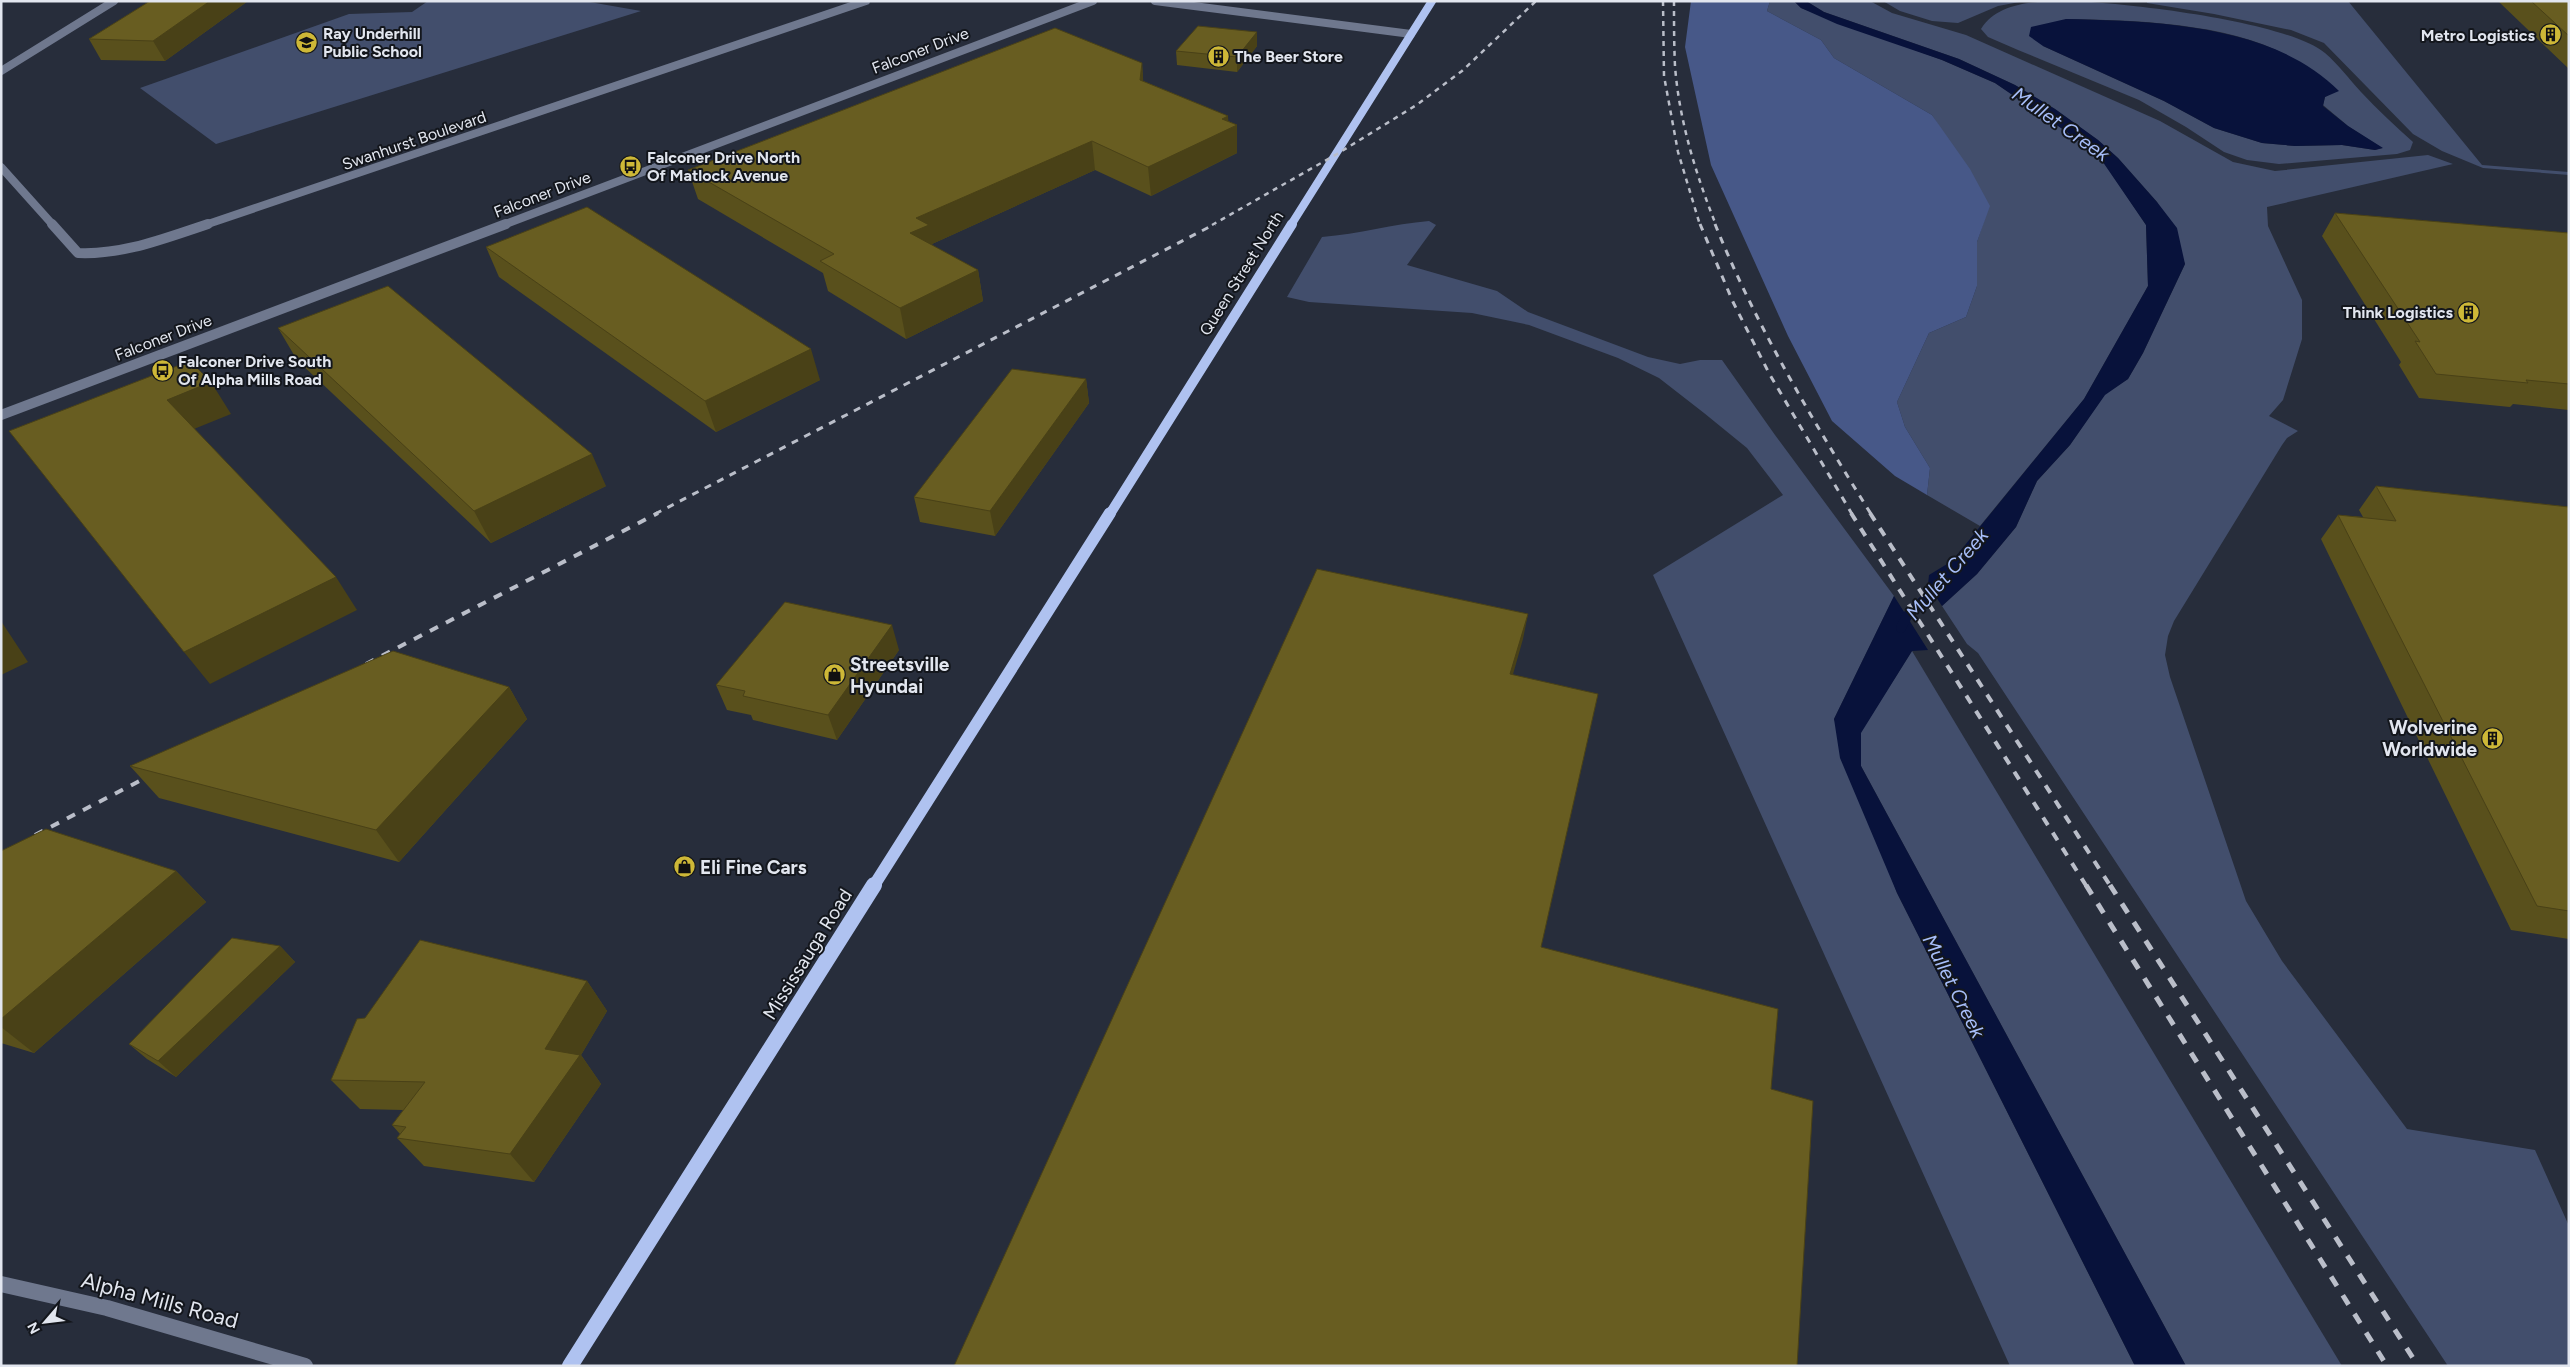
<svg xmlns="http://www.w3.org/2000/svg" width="2570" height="1367" font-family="Figtree,sans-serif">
	<rect width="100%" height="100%" fill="#272d3b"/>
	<g fill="#424e6c" fill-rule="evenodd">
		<path d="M428,1h156l57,10 -425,133 -76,-56 209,-74 63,-2z"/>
		<path d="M1770,1h24l7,7 141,52 53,23 102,69 49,73 2,61 -64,113 -104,127 -53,-31 3,-27 -25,-41 -8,-25 32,-69 37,-16 11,-31v-44l12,-36 -57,-91 -98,-57 -13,-18 -54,-29z"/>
		<path d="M1806,1h64l22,12 74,22 194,86 73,41 42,9 153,-16 25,9 -186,43 1,19 34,74v39l-19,61 -14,16 29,15 -11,7 -5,7 -108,176 -6,15 -3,19 5,22 76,224 36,60 125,168 128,21 34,76v140h-121l-470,-713 -11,-9 -25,-38 35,-32 39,-47 21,-46 33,-36 35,-51 23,-15 15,-26 42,-89 -28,-62 -39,-44 -20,-18 -43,-31 -40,-24 -56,-26 -135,-47z"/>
		<path d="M1883,1h142l-27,5 -40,17 -26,-2 -32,-10z"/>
		<path d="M2073,1c53,2 213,20 252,52 13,11 24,26 36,39 17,18 34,34 52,50l-3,8 -13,4 -118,10 -32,-4 -23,-8 -38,-25 -47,-27 -121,-50 -30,-13 -7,-8c18,-29 61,-28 92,-28zM2066,19c69,1 174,4 232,43 12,8 23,21 34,31l-7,4 -2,8 25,21 34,22 -7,2 -33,-5 -47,1 -33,-3 -48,-15 -50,-27 -121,-55z"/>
		<path d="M2147,1h201l134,164 87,7v3l-86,-7 -41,-17 -29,-17 -89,-91 -33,-13 -77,-16 -67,-11z"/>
		<path d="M1429,221l7,4 -29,40 90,26 31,21 120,45 32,7 20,-4h22l53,75 119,161 -60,123 63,174 238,473h-125l-357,-791 130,-80 -36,-47 -43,-35 -45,-35 -41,-20 -89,-33 -57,-12 -163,-11 -22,-5 35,-60c37,-3 71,-13 107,-16z"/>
		<path d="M1912,651l430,715h-156l-325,-600 -1,-33z"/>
	</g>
	<path fill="#475888" d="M1691,1h79l-3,10 54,29 13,18 98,57 38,54 20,37 -13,36v44l-11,31 -37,16 -32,69 8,25 25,41 -3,27 -32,-19 -63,-55 -44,-85 -77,-171 -26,-118z"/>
	<g fill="#08123b">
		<path d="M1794,1h12l18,11 135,47 56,26 40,24 43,31 20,18 39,44 20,26 8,36 -42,89 -15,26 -23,16 -35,50 -33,36 -21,46 -39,47 -35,32 -14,-21 1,-10 23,-14 132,-162 64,-113 -2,-61 -50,-73 -101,-69 -53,-23 -105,-36 -36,-16z"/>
		<path d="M2066,19c88,2 207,5 273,72l-14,6 -2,9 25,20 35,22 -8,2 -33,-5 -47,1 -33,-3 -48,-15 -50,-27 -121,-55 -14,-10 2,-9z"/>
		<path d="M1894,596l34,54 -16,1 -51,82v33l325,600h-51l-238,-473 -57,-135 -6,-39z"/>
	</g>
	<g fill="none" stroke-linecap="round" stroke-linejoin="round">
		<path stroke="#08123b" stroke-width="10" d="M1901,628l6,-12 34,-32"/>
		<g stroke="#6f788e" stroke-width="8">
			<path d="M1155,1l256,33"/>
			<path d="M1,71l113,-70"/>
			<path d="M1,167l52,58"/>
			<path d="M205,225l661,-224"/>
			<path d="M503,225l590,-224"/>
		</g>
		<g stroke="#6f788e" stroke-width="10">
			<path d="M52,224l26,29c46,2 87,-15 130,-29"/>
			<path d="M1,415l505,-191"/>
		</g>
		<path stroke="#6f788e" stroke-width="16" d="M1,1284l106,24 198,58"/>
		<path stroke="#afc2f0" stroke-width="8" d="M1291,225l141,-224"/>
		<path stroke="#afc2f0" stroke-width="10" d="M1110,514l182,-290"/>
		<path stroke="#afc2f0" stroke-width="12" d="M873,887l237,-374"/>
		<path stroke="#afc2f0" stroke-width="16" d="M570,1366l304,-481"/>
		<g stroke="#babec9" stroke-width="2.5" stroke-dasharray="5 5" stroke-linecap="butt">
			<path d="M1663,1l1,75 14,76 22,73"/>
			<path d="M1674,1c0,22 0,43 1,65 4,54 21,109 41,159"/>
			<path d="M1212,225l125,-71 81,-50 44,-33 74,-70"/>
		</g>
		<g stroke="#babec9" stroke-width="3" stroke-dasharray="7 7" stroke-linecap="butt">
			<path d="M1700,224l33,78 37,73 82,139"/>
			<path d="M1715,224c41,102 98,197 156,290"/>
			<path d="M655,514l560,-290"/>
		</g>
		<g stroke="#babec9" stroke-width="4" stroke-dasharray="9 9" stroke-linecap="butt">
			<path d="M1851,513l236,374"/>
			<path d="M1870,513l241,374"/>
			<path d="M366,664l292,-151"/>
			<path d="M35,835l120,-62"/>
		</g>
		<g stroke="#babec9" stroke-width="5" stroke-dasharray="11 11" stroke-linecap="butt">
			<path d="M2086,885l301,481"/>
			<path d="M2110,885l308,481"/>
		</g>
	</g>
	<g fill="#59501c">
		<path d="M150,1h98l-83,60 -64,-1 -12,-21z"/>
		<path d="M2498,1h71v68z"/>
		<path d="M1257,46l-20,26 -60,-7 -1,-14z"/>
		<path d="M1142,63l1,18 85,35v5l9,4v28l-86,43 -56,-26 -163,74 1,2 45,24 5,31 -77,38 -78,-48 -5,-18 -125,-74 -10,-29z"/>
		<path d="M2335,213l234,20v177l-56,-6 -3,3 -91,-9 -20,-33 2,-3 -79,-126z"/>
		<path d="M486,247l334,133 -104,52 -217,-155z"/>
		<path d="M278,328l328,158 -115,57 -194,-183z"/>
		<path d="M1086,379l3,24 -94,133 -75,-14 -6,-25z"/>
		<path d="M2376,486l193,21v432l-58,-9 -190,-391 17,-24 25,2 -4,-7z"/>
		<path d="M899,650l-62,90 -84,-20 -2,-5 -24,-5 -11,-25z"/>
		<path d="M509,687l18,32 -128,143 -240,-64 -29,-32z"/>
		<path d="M1,851l175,20 30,31 -172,151 -33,-10z"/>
		<path d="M280,946l15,16 -119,115 -29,-18 -18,-15z"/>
		<path d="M587,981l20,30 -26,44 20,29 -67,98 -110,-16 -27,-28 3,-4 -8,-9 11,-15 -43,-1 -29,-29z"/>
	</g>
	<g fill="#494117">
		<path d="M210,1h38l-83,60 -12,-20z"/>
		<path d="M1257,32v14l-20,26v-15z"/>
		<path d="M1142,63l2,28 -4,-11z"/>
		<path d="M1228,116l1,13 8,-4v28l-86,43 -3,-29 74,-48z"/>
		<path d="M1092,141l3,29 -163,74 2,11 -24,-22 6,-15z"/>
		<path d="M978,270l5,31 -77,38 -6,-31z"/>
		<path d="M811,349l9,31 -104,52 -11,-31z"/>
		<path d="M1086,379l3,24 -94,133 -5,-25z"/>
		<path d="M211,382l20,32 -42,17 -22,-31z"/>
		<path d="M592,454l14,32 -115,57 -17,-32z"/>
		<path d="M336,577l21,33 -147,74 -26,-32z"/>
		<path d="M1528,614l-5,25 -17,60 4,-25z"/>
		<path d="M1,621l27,41 -27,13z"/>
		<path d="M892,625l7,25 -62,90 -9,-25z"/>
		<path d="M509,687l18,32 -128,143 -23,-32z"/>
		<path d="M176,871l30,31 -172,151 -33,-26v-8z"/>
		<path d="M280,946l15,16 -119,115 -18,-16z"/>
		<path d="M587,981l20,30 -26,44 20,29 -67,98 -24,-28 35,-105z"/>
	</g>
	<g fill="#685d21" stroke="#494117">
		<path d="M150,1h60l-57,40 -64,-2z"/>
		<path d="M2531,1h38v35z"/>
		<path d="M1198,26l59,6 -20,25 -61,-6z"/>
		<path d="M1055,28l87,35 -2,17 88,36 -6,3 15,6 -89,42 -56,-26 -176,77 13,7 -19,8 68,37 -78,38 -80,-47 14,-7 -146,-84z"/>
		<path d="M587,207l224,142 -106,52 -219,-154z"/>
		<path d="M2335,213l234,20v151l-43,-4 2,3 -92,-9 -21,-33 5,1z"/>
		<path d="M388,286l204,168 -118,57 -196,-183z"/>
		<path d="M190,361l21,21 -44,18 169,177 -152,75 -175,-221z"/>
		<path d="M1012,369l74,10 -96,132 -76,-14z"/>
		<path d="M2376,486l193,21v404l-32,-5 -199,-391 58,6z"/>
		<path d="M1317,569l211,45 -18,60 88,20 -57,253 237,62 -7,80 42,12 -16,265h-843z"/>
		<path d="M785,602l107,23 -64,90 -85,-19 2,-5 -29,-6z"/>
		<path d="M393,651l116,36 -133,143 -246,-64z"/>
		<path d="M46,829l130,42 -175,148v-168z"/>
		<path d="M232,938l48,8 -122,115 -29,-17z"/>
		<path d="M420,940l167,41 -42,68 35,6 -70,99 -113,-16 9,-11 -14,-2 33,-43 -94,-2 26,-61 8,-1z"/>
	</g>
	<defs>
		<symbol id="building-disc" viewBox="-11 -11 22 22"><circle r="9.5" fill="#ceb837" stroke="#13161c"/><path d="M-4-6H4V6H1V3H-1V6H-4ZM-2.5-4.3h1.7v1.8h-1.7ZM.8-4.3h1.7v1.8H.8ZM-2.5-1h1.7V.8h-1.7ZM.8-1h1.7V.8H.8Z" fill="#111"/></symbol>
		<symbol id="school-disc" viewBox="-11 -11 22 22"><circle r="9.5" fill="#ceb837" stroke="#13161c"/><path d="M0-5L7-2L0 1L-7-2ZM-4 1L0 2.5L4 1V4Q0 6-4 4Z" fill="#111"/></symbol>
		<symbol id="bus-disc" viewBox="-11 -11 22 22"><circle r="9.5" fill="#ceb837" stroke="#13161c"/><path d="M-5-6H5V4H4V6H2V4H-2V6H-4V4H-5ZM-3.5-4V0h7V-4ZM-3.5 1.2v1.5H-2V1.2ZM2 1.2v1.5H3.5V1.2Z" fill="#111"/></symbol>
		<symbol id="shop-disc" viewBox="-11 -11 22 22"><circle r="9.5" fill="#ceb837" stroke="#13161c"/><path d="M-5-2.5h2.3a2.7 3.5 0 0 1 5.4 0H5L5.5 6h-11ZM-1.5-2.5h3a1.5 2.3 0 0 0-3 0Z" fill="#111"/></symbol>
	</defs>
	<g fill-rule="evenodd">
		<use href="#building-disc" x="2538" y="22" width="25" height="25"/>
		<use href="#school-disc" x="294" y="30" width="25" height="25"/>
		<use href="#building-disc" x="1206" y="44" width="25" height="25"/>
		<use href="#bus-disc" x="618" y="154" width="25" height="25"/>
		<use href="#building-disc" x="2456" y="300" width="25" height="25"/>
		<use href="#bus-disc" x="150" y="358" width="25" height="25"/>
		<use href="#shop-disc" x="822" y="662" width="25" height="25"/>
		<use href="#building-disc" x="2480" y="726" width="25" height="25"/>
		<use href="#shop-disc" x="672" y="854" width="25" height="25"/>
	</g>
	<g text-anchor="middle" stroke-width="4" stroke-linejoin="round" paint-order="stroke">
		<g font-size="16" font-weight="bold" fill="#e2e6ef" stroke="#13161c" text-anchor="start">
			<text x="323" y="39">Ray Underhill<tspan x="323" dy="18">Public School</tspan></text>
			<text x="2535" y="41" text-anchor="end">Metro Logistics</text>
			<text x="1234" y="62">The Beer Store</text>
			<text x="647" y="163">Falconer Drive North<tspan x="647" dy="18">Of Matlock Avenue</tspan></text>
			<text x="2453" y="318" text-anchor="end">Think Logistics</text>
			<text x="178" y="367">Falconer Drive South<tspan x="178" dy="18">Of Alpha Mills Road</tspan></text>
		</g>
		<g font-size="16" fill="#e2e6ef" stroke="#13161c">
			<text transform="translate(920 50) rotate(-21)" y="6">Falconer Drive</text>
			<text transform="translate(414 140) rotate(-19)" y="6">Swanhurst Boulevard</text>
			<text transform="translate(542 194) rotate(-21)" y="6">Falconer Drive</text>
			<text transform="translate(1241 273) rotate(-58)" y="6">Queen Street North</text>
			<text transform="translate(163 337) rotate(-21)" y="6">Falconer Drive</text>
		</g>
		<g font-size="19" font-weight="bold" fill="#e2e6ef" stroke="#13161c" text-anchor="start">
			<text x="850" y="671">Streetsville<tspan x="850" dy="22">Hyundai</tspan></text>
			<text x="2477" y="734" text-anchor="end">Wolverine<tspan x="2477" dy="22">Worldwide</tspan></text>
			<text x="700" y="874">Eli Fine Cars</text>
		</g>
		<g font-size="19" fill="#e2e6ef" stroke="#13161c">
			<text transform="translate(807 954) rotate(-58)" y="7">Mississauga Road</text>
		</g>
		<g font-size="20" font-style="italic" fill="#a7bef9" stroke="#13161c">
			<text transform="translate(2061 124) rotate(35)" y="7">Mullet Creek</text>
			<text transform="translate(1947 574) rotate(-49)" y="7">Mullet Creek</text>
			<text transform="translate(1954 986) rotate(63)" y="7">Mullet Creek</text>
		</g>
		<g font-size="22" fill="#e2e6ef" stroke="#13161c">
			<text transform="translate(160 1300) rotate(15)" y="8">Alpha Mills Road</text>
		</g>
	</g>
	<rect width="2570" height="1367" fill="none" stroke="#e2e6ef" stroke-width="5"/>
	<g transform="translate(45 1322) rotate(242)" stroke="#13161c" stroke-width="4" paint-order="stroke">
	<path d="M0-4L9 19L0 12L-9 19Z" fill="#e2e6ef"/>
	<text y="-8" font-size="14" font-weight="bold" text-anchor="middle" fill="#e2e6ef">N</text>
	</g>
</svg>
